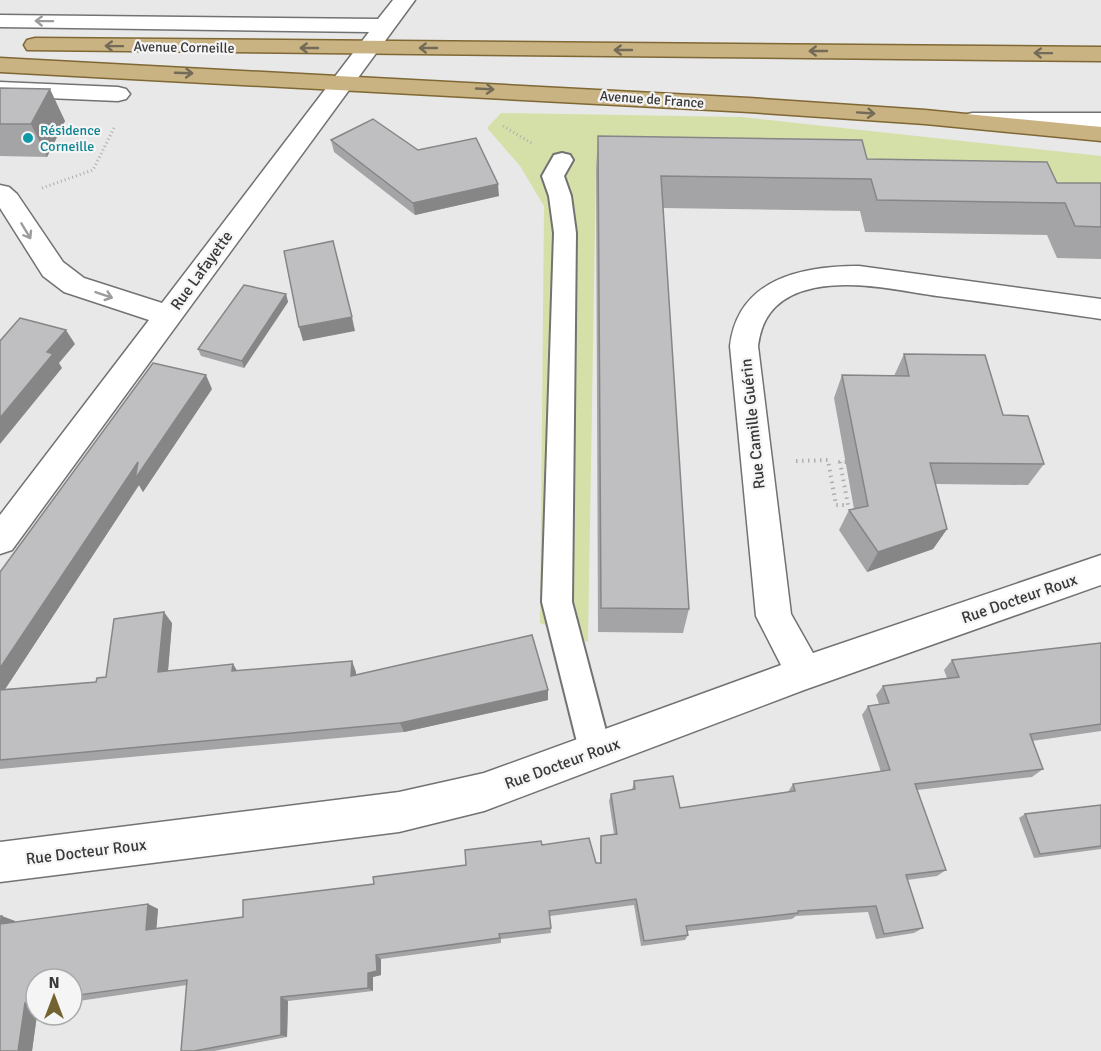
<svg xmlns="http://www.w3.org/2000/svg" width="1101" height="1051" font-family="Signika,sans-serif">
	<rect width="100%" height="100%" fill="#e8e8e9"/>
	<path fill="#d5e0a9" d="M501,113l241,4 359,39v60l-505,-47 -8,473 -48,-19 4,-417 -24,-40 -33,-38z"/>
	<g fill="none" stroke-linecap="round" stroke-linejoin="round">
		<defs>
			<path id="service" d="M562,153l8,2 3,5 -9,16 7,20 5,37 -4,369 39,148 -4,11 -12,5 -12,-5 -4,-11 -37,-148 12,-369 -5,-37 -7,-20 12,-21z"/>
			<g id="minor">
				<path d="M393,0h22l-403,550 -12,4v-39l149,-195 -85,-28 -21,-16 -43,-68v-23l9,2 8,7 46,68 21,16 78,25 207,-271 -369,-5v-12l378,4z"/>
				<path d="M0,82l118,5 8,2 4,5 -4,5 -8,2 -118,-5z"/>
				<path d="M859,266l242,33v20c-55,-8 -109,-16 -164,-23 -41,-6 -82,-16 -123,-8 -33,7 -52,25 -56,58l33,268 22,39 288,-98v30l-297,105 -320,121 -85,21 -399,50v-40l399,-50 85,-19 297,-108 -25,-49 -26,-270c8,-67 71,-80 129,-80z"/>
			</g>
			<path id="tertiary" d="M972,113h129v14l-137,-2 -4,-5 4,-5z"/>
			<g id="primary">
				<path d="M35,38l1066,9v14l-1074,-11 -3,-5 3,-5z"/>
				<path d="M0,58l749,40 176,12 176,17v14l-176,-17 -176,-12 -749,-40z"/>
			</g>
		</defs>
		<use href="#service" stroke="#727273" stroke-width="4"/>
		<use href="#minor" stroke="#727273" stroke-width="3"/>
		<use href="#tertiary" stroke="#727273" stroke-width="3"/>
		<use href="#primary" stroke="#7f6834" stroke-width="3"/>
		<g stroke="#aeaeaf" stroke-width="3" stroke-dasharray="1 3" stroke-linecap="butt">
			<path d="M503,126l30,18"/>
			<path d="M42,188l51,-18 22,-44"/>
		</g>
		<path stroke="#aeaeaf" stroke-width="4" stroke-dasharray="1.5 4.5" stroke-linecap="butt" d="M796,461l32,-1 8,45h12l-8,-43h6"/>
		<use href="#service" fill="#fff" fill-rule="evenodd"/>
		<use href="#minor" fill="#fff" fill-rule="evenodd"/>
		<use href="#tertiary" fill="#fff" fill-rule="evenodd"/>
		<use href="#primary" fill="#c9b383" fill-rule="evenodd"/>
	</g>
	<g fill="#a4a4a6">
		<path d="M0,88l65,33 -18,36 -47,-1z"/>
		<path d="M598,136l269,23 190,24h44v76l-44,-1 -10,-23 -182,-3 -5,-21 -197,-3 26,401 -6,24 -85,-1 -2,-463z"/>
		<path d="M331,140l87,10 81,46 -84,19 -81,-63z"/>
		<path d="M286,294l2,8 -44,66 -43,-12 -3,-7z"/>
		<path d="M904,354l99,61 41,49 -16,21 -93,-1 12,45 -14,20 -66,23 -28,-42 10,-20 5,-1 -20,-111 8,-23 52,1z"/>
		<path d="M212,389l-69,103 -4,-7 -134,204 91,-7 10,-5 66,-54 -4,48 65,-7 4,7 119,1v3l192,15v10l-144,32 -404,37v-197z"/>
		<path d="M1101,643v88l-69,10 11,28 -11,8 -115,13 29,80 -9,6 -30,4 16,48 -9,5 -38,6 -8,-27 -72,4 -4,3 -105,12 1,4 -3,5 -44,6 -7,-41 -84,11 1,17 -50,6v4l-120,16v16l-8,2v14l-85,10 -1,36 -73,14h-33l6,-66 -115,17v-23h-36v36h1l-5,36h-32v-135l15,5v1l133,-18 10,5 -2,19 87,-11 131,-33 92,-19 76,-20 54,18h4v-20l1,-7 13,-2 -5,-33 2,-7 21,-4 2,-9 46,27 108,-16 5,-8 88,-12 -19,-57 6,-9 11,-2 -3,-9 7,-9 64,-8 -3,-8 8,-10z"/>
		<path d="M1101,805v44l-67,9 -15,-40 6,-4z"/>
	</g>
	<g fill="#868687">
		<path d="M50,89l15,32 -18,36 -16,-33z"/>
		<path d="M498,184l1,12 -84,19 -2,-12z"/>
		<path d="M286,294l2,8 -44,66 -2,-7z"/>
		<path d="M352,317l3,14 -52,10 -4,-14z"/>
		<path d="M66,330l9,14 -16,19 3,5 -62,76v-26l47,-66z"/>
		<path d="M206,375l6,14 -69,103 -4,-7 -139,212v-29l138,-206z"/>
		<path d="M947,529l-14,20 -66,23 11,-20z"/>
		<path d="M164,612l8,11 -5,59 -9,-10z"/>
		<path d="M352,661l4,11v14l-5,-10z"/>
		<path d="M233,664l6,10 -7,-3z"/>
		<path d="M548,690v10l-144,32 -4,-9z"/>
		<path d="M148,904l10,5 -2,26 -10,-5z"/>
		<path d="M2,916l13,5 -1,8 -13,-5z"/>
		<path d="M376,955l5,4v16l-8,2v14l-5,-3v-15z"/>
		<path d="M281,997l7,4 -1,36 -6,-2z"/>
		<path d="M25,1003l11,3v9h1l-5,36h-14z"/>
	</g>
	<g fill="#bfbfc1" stroke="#868687" stroke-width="1.5">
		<path d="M0,88l50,1 -19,35h-31z"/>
		<path d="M373,119l45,31 58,-12 22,46 -85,19 -82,-63z"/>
		<path d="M598,136l264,4 5,19 180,3 10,21h44v44l-26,-1 -10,-23 -188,-3 -6,-21 -210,-3 28,433 -88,-1z"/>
		<path d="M333,241l19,76 -53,10 -15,-76z"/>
		<path d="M244,285l42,9 -44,67 -44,-12z"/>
		<path d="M20,318l46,12 -19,22 6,2 -53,64v-77z"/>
		<path d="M904,354l81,1 18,60 25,1 16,48 -114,-1 17,66 -69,23 -29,-42 19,-4 -26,-131 67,1z"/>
		<path d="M153,363l53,12 -71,104 3,-17 -138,206v-96z"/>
		<path d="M164,612l-6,60 75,-8 -1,7 120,-10 -1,15 181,-41 16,55 -148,33 -400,37v-70l96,-8 1,-4 9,-1 8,-58z"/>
		<path d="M1101,643v81l-71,10 13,35 -128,15 31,86 -40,5 17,53 -39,6 -8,-28 -78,5v2l-112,13 2,9 -44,6 -8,-42 -87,12 2,17 -52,6 1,4 -124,17 1,16 -9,2v15l-87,9v38l-87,16h-13l6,-71 -115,16v-17h-36v23l-11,1 -7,48h-18v-135h2l-1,8 147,-20 -2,26 97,-13v-17l131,-16 -1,-7 93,-12 -1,-15 76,-9 1,4 47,-7 7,25h5v-27l16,-2 -6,-40 24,-5 -1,-8 39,-5 7,32 115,-17 -2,-7 97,-14 -22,-64 21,-3 -6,-17 76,-9 -7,-17z"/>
		<path d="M1101,805v41l-61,8 -15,-40z"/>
	</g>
	<defs><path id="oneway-shaft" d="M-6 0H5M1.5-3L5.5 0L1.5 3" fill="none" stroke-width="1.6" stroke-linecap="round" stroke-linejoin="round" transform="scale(1.5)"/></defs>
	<g stroke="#9c9c9c">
		<use href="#oneway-shaft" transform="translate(44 21) rotate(-179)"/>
		<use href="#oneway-shaft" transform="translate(26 231) rotate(59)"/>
		<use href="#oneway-shaft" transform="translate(104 295) rotate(19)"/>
	</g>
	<g stroke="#736a57">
		<use href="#oneway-shaft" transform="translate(114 46) rotate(-179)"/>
		<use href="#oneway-shaft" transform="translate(309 48) rotate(-180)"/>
		<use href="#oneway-shaft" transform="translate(428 48) rotate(-180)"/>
		<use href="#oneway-shaft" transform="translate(623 50) rotate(-180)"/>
		<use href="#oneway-shaft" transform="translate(818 51) rotate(-180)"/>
		<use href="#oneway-shaft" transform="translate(1043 53) rotate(-179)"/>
		<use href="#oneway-shaft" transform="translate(184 73) rotate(2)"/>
		<use href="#oneway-shaft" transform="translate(485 89) rotate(3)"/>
		<use href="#oneway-shaft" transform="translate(866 113) rotate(4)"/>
	</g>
	<circle fill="#0f9aa8" stroke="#f5f5f6" stroke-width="2" cx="28" cy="138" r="6"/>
	<g text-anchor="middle" stroke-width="4.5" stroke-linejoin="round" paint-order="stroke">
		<g font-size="14" fill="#39393a" stroke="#f5f5f6">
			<text transform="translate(184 47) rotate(1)" y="5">Avenue Corneille</text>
			<text transform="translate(652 99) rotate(4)" y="5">Avenue de France</text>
		</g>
		<g font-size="14" fill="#0d838f" stroke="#f5f5f6" text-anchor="start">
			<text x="40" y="135">Résidence<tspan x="40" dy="16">Corneille</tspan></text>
		</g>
		<g font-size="16" fill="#39393a" stroke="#f5f5f6">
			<text transform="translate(201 270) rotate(-54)" y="6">Rue Lafayette</text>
			<text transform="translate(752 424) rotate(-96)" y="6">Rue Camille Guérin</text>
			<text transform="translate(1019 598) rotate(-19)" y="6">Rue Docteur Roux</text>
			<text transform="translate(562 763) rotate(-20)" y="6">Rue Docteur Roux</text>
			<text transform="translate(86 851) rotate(-7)" y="6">Rue Docteur Roux</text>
		</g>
	</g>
	<g transform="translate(54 997)"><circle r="28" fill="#f5f5f6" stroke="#aaaaab" stroke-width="1.5"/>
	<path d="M0-4.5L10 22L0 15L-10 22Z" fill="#736331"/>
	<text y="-9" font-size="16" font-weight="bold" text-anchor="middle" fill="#39393a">N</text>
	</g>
</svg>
